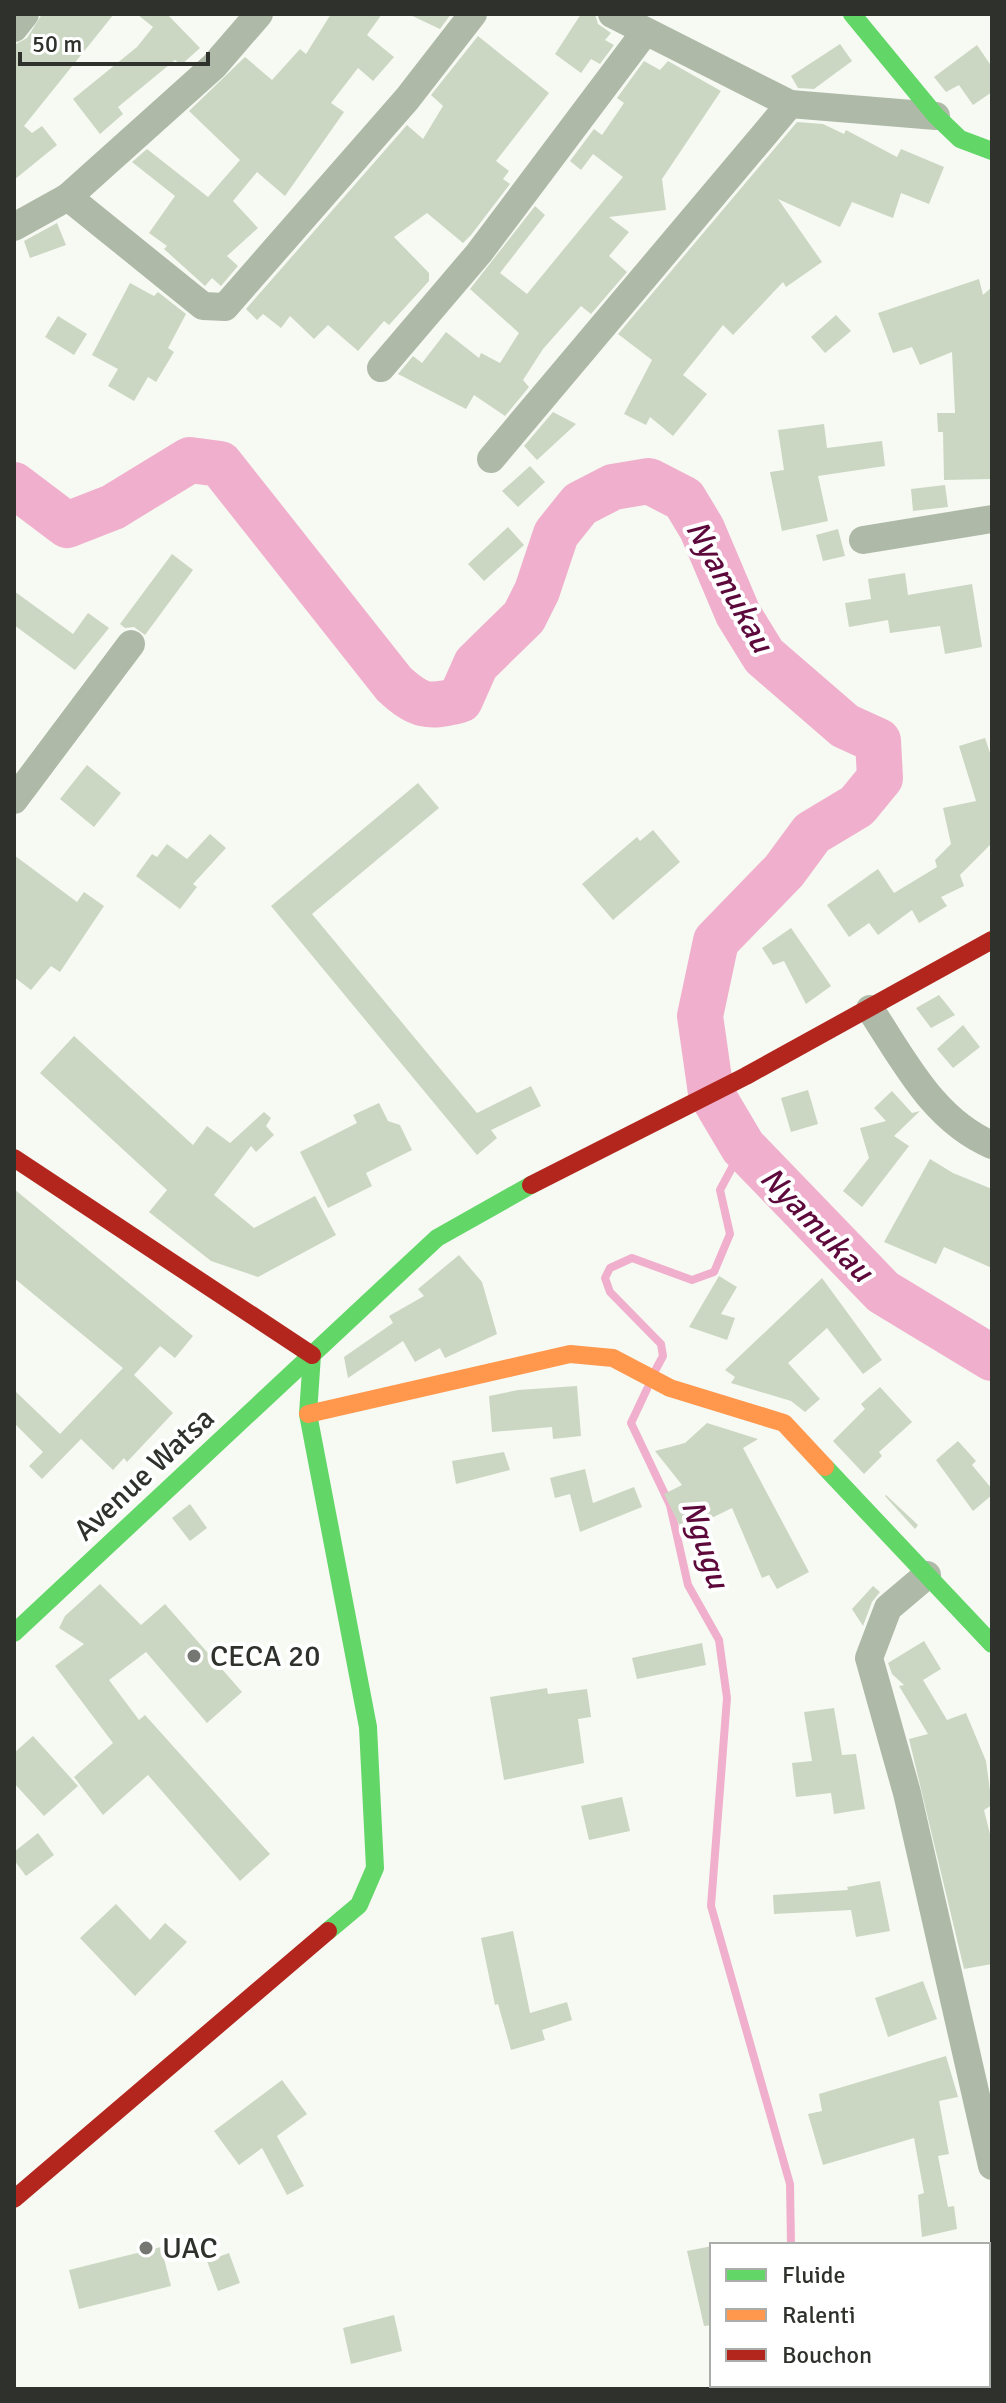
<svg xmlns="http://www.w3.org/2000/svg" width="1006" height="2403" font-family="Signika,sans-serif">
	<rect width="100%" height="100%" fill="#f6faf3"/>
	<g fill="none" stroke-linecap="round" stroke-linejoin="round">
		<g stroke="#f0b0cd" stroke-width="8">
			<path d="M656,1369l7,-13 -2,-12 -51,-52 -5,-14 5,-10 22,-10 60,22 22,-8 16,-38 -10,-44 23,-43"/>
			<path d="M647,1389l-16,34 39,82 18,80 31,55 8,58 -16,208 79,278 1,61"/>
			<path d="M810,2385l4,4"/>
		</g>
		<path stroke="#f0b0cd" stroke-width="46" d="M14,485l53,40 46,-18 77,-47 30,4 174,220c25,23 34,24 66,16l16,-36 48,-47 13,-26 19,-57 24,-30 33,-17 36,-6 35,18 18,30 36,85 26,42 81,70 33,15 2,37 -23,28 -45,27 -28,38 -68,70 -16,75 11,77 32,54 140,145 109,66"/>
	</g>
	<g fill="#ccd7c3">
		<path d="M42,14h72l-90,112 8,7 10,-7 15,19 -43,35v-135l13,-7z"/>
		<path d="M137,14h30l33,34 -19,17 -6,-5 -57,47 5,7 -23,20 -27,-35 64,-52 16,-20z"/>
		<path d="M331,14h51l-15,21 27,22 -21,24 -15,-13 -27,35 13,9 -59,84 -28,-24 -24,29 25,27 -31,28 11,10 -17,20 -9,-8 -7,8 -41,-37 3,-3 -18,-13 26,-37 -43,-34 15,-13 61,48 32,-37 -51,-49 56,-54 27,23 28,-31 6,5z"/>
		<path d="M408,14h43l-11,15z"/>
		<path d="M581,14h14l3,10 13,9 -6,7 9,5 -14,19 -9,-5 -10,14 -26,-19z"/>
		<path d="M478,36l71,57 -53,68 13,10 -6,8 7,5 -39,51 -8,8 -36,-30 -33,24 35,36v8l-40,44 -5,-4 -26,30 -30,-26 -14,14 -24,-23 -9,12 -18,-14 -6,6 -11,-11 161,-184 16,14 20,-33 -12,-11z"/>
		<path d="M840,44l12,17 -38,28 -16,-1 -7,-12z"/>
		<path d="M977,45l15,22v25l-19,13 -14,-20 -13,7 -12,-15z"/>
		<path d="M644,61l16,9 8,-9 53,30 -59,88 4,31 -57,7 20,15 -20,24 18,16 -36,42 -10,-8 -38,43 -20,31 6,7 -24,29 -31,-21 -8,14 -68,-35 15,-18 9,7 24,-31 33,26 2,-5 19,10 19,-30 -49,-44 65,-83 10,9 -45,58 27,21 96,-117 -30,-23 -12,16 -11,-9 24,-32 8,6 22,-32 -7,-5z"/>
		<path d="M797,122l26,2 21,10 2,-4 51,27 4,-8 43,18 -15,37 -28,-11 -8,25 -41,-16 -12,25 -62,-28 44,63 -36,25 -3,-5 -50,53 -10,-10 -40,50 24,19 -34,42 -23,-19 -4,8 -22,-11 28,-54 -34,-26z"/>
		<path d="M57,223l9,22 -36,13 -6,-17z"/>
		<path d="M979,279l4,16 9,-8v192l-48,1 -1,-48h-5l-1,-19h18l-3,-61 -32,13 -8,-18 -19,6 -15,-40z"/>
		<path d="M130,283l24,13 4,-4 28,22 -18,34 6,4 -18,30 -8,-5 -14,24 -26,-15 10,-17 -26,-14z"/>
		<path d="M836,315l15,16 -26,22 -14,-16z"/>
		<path d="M58,316l29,18 -13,21 -29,-18z"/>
		<path d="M553,412l23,12 -39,36 -13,-14z"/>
		<path d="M824,424l3,24 55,-7 3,25 -67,10 10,45 -46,10 -12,-59 14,-2 -6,-40z"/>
		<path d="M530,466l15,16 -27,25 -16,-16z"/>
		<path d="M945,485l3,22 -35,4 -2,-22z"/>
		<path d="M508,527l16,18 -40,36 -16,-17z"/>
		<path d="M838,529l7,27 -22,5 -7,-26z"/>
		<path d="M172,554l21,16 -48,65 -11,-8 -9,1 -5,-4z"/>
		<path d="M905,573l3,22 64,-11 10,63 -37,7 -5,-28 -50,7 -2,-13 -39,7 -4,-24 26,-4 -3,-20z"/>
		<path d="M14,591l59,43 15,-21 21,15 -34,42 -61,-45z"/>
		<path d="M985,738l7,21v84l-32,32 4,11 -23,11 6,9 -28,17 -7,-13 -34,25 -9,-12 -20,14 -22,-32 51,-36 16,24 43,-26 -2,-7 16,-16 -8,-36 33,-7 -17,-55z"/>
		<path d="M87,765l34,28 -27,34 -34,-28z"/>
		<path d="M418,783l21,25 -127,106 165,199 54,-27 10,20 -50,24 6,8 -20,17 -206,-249z"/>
		<path d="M653,830l27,32 -67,58 -31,-36 55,-47 3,4z"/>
		<path d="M210,834l16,14 -33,36 4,3 -17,22 -44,-33 16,-22 5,3 10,-13 20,15z"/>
		<path d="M14,855l63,47 7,-10 20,14 -44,66 -9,-6 -20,24 -17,-13z"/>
		<path d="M791,928l40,58 -25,18 -22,-43 -11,4 -11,-17z"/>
		<path d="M939,995l16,20 -24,13 -15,-20z"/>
		<path d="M963,1025l17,22 -27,21 -16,-19z"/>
		<path d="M74,1036l119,109 14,-19 23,17 34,-31 7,6 -5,8 8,9 -18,17 -5,-6 -37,49 40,33 61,-32 21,39 -78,42 -47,-16 -62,-49 18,-22 -127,-117z"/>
		<path d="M808,1090l10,34 -27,8 -10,-34z"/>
		<path d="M892,1091l20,22 8,-2 -26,25 15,10 -47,61 -19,-16 26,-33 -9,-30 26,-7 -12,-13z"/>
		<path d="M379,1103l9,18 12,4 12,25 -46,23 6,13 -44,22 -28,-56 57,-29 -4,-8z"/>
		<path d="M930,1159l23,14 39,16v79l-48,-21 -8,17 -52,-22z"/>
		<path d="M14,1189l179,147 -18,22 -15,-12 -26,29 39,38 -46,49 -3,-4 -11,12 -32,-31 -39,40 -13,-13 14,-14 -29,-29v-33l46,44 63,-66 -109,-90z"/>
		<path d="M459,1255l23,27 15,52 -52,24 -5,-10 -25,14 -12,-21 -55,37 -4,-21 49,-34 -4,-7 35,-20 -6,-7z"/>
		<path d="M719,1276l18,11 -16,27 14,4 -8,22 -38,-13z"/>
		<path d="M822,1278l60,82 -19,14 -36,-46 -39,35 32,36 -15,13 -14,-11 -60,-18 4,-6 -10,-7z"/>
		<path d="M577,1386l4,50 -28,3 -1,-12 -60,5 -3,-36 29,-6z"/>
		<path d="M880,1387l32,35 -33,30 3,4 -18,18 -31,-33 32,-32 -4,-5z"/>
		<path d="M707,1423l51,16 -15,9 66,124 -32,17 -8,-14 -7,3 -30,-70 -49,24 -19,-38 18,-9 -27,-34 30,-8z"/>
		<path d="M958,1441l18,20 -4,4 20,24v6l-19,16 -37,-51z"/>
		<path d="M504,1452l6,18 -54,14 -4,-23z"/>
		<path d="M585,1469l8,34 41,-16 8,20 -62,25 -10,-38 -15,4 -5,-20z"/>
		<path d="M886,1495l32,30 -3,4 -30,-33z"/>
		<path d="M190,1504l17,24 -17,13 -18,-23z"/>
		<path d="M100,1584l41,41 24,-21 77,88 -35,31 -61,-71 -37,28 30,40 6,-5 125,139 -30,27 -92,-106 -45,40 -29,-38 39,-34 -58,-77 29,-22 -25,-16 6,-12z"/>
		<path d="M873,1586l7,6 -8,10 -9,24 -11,-17z"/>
		<path d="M924,1641l17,28 -18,11 24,40 19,-7 20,48 6,44 -8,5 8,32v122l-28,5 -55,-230 19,-5 -29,-48 5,-1 -12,-11 -4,-11z"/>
		<path d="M702,1643l4,22 -69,14 -5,-21z"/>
		<path d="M547,1688l1,6 39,-5 4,28 -13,2 6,44 -80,17 -14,-83z"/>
		<path d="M834,1708l8,47 14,-1 9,55 -31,5 -3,-21 -35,4 -4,-34 20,-2 -8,-49z"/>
		<path d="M33,1736l45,50 -34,30 -30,-33v-30z"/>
		<path d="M622,1797l8,34 -41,9 -8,-34z"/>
		<path d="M38,1833l16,22 -28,21 -12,-16v-8z"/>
		<path d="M880,1881l10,50 -34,6 -5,-27 -77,4 -1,-19 75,-5 -1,-3z"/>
		<path d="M116,1904l34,36 15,-17 22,19 -52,54 -55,-58z"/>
		<path d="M513,1931l17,82 37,-11 5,18 -30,10 3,10 -34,10 -13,-46 -3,1 -14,-67z"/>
		<path d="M923,1981l14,38 -49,18 -13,-39z"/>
		<path d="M946,2056l12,41 -19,4 10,53 -11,2 10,51 6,-1 3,23 -35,8 -4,-42 6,-2 -10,-55 -91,27 -15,-51 14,-3 -3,-17z"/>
		<path d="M282,2080l25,34 -30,22 27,50 -17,9 -25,-47 -23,17 -25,-34z"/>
		<path d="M712,2246v79l-8,1 -17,-75z"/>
		<path d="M161,2247l10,39 -92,23 -10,-39z"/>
		<path d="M229,2253l11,30 -22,8 -11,-30z"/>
		<path d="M394,2315l8,36 -51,13 -8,-36z"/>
	</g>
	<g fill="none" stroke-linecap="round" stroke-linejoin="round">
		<g stroke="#afb9a8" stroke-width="28">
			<path d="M612,14l178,90 146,12"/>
			<path d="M14,28l11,-14"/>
			<path d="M68,197l135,109 22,1 182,-208 66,-85"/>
			<path d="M14,227l54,-30 146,-131 45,-52"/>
			<path d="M381,368l98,-115 166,-221"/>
			<path d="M491,459l299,-355"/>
			<path d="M863,540l129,-21"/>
			<path d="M14,800l117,-156"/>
			<path d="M870,1009c34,51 63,111 122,136"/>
			<path d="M927,1575l-39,33 -19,50 38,135 85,373"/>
		</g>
		<g stroke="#63d668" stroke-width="18">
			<path d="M852,14l84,102 24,23 32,12"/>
			<path d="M312,1355l-4,59 60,313 7,141 -16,37 -31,26"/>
			<path d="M825,1467l167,177"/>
			<path d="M14,1633l423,-395 94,-53"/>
		</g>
		<path stroke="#ff974d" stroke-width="18" d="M308,1414l262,-60 43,4 57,30 114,35 41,44"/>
		<g stroke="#b3261e" stroke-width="18">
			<path d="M14,1158l298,197"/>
			<path d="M531,1185l215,-109 246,-136"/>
			<path d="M14,2199l314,-268"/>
		</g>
	</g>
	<g fill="#747772" stroke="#fff" stroke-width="3">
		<circle cx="194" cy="1656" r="8"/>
		<circle cx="146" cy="2248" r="8"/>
	</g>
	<g text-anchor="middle" stroke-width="8" stroke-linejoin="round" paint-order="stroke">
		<g font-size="30" fill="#2e312c" stroke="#fff">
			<text transform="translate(144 1474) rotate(-43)" y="10">Avenue Watsa</text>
		</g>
		<g font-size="30" fill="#2e312c" stroke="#fff" text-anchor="start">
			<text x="210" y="1666">CECA 20</text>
			<text x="162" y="2258">UAC</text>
		</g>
		<g font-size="32" font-style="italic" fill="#5d093b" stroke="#fff">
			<text transform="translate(730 586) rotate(61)" y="11">Nyamukau</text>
			<text transform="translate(817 1224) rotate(46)" y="11">Nyamukau</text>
			<text transform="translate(706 1544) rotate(72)" y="11">Ngugu</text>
		</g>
	</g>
	<rect width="1006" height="2403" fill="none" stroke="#2e312c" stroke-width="32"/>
	<rect x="710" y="2243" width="280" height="144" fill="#ffffff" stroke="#abadab" stroke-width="2"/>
	<rect x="726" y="2269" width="40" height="12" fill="#63d668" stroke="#abadab" stroke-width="2"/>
	<text x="782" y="2283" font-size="24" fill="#2e312c">Fluide</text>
	<rect x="726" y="2309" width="40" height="12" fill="#ff974d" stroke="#abadab" stroke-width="2"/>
	<text x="782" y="2323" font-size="24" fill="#2e312c">Ralenti</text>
	<rect x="726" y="2349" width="40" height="12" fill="#b3261e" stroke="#abadab" stroke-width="2"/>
	<text x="782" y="2363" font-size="24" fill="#2e312c">Bouchon</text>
	<path d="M20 52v12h188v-12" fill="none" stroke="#2e312c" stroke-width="4"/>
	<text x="32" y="52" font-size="24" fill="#2e312c" stroke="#ffffff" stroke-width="6" paint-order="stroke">50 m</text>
</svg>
